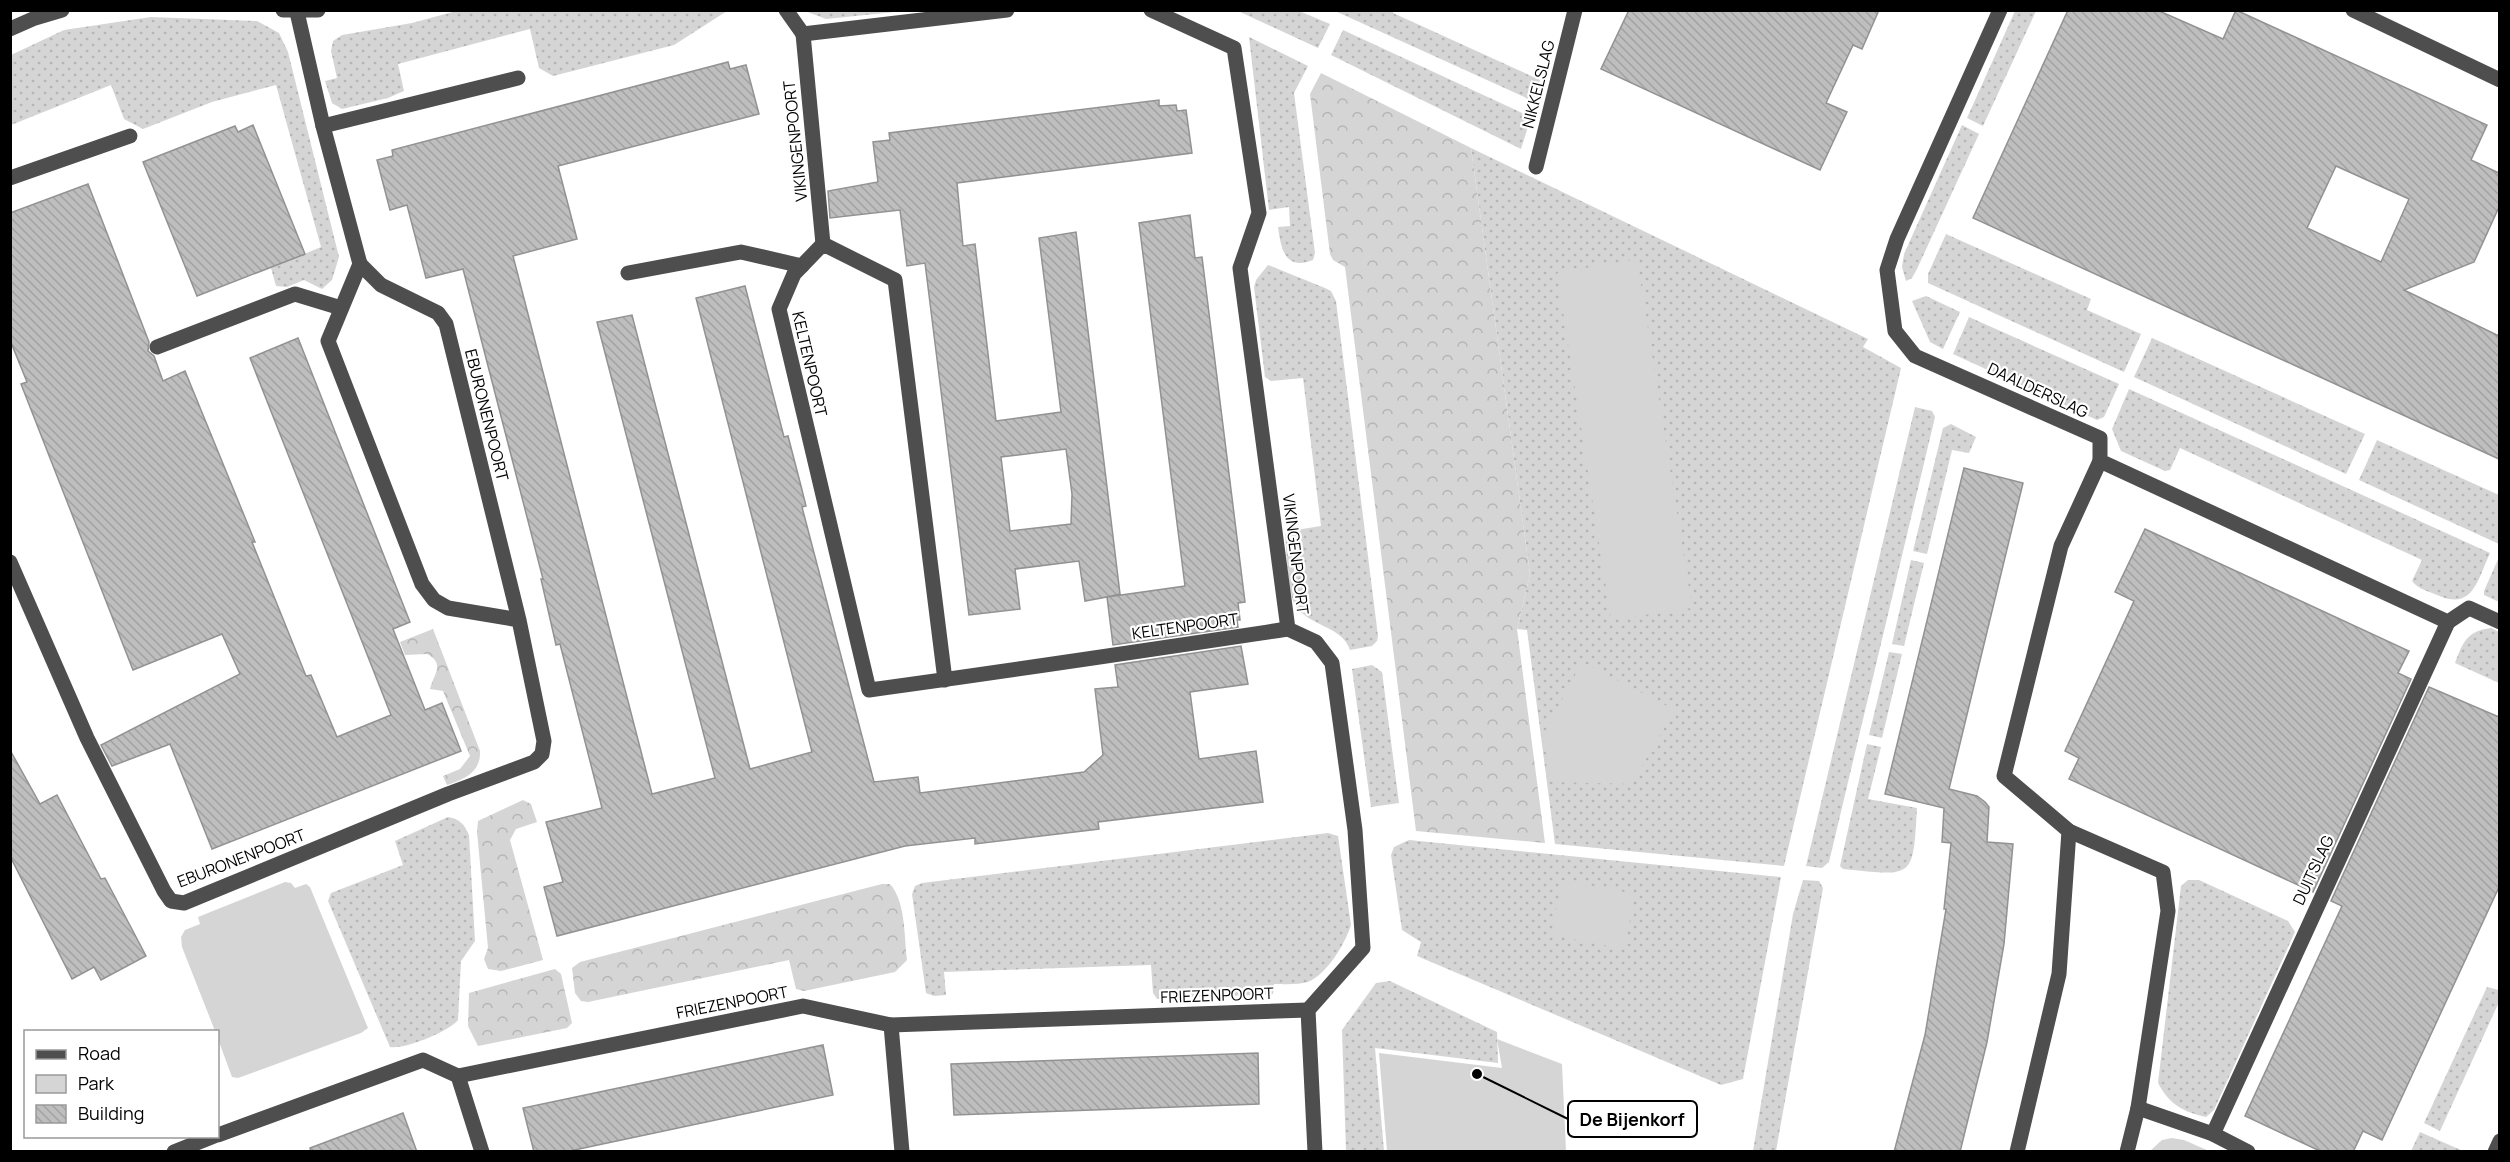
<svg xmlns="http://www.w3.org/2000/svg" width="2510" height="1162" font-family="Manrope,sans-serif">
	<defs>
		<pattern id="grass-dots" width="8" height="8" patternUnits="userSpaceOnUse" patternTransform="scale(1.5)"><rect width="8" height="8" fill="#d5d5d5"/><path d="M2 2h.1M6 6h.1" fill="none" stroke="#b5b5b5" stroke-width="1.8" stroke-linecap="round"/></pattern>
		<pattern id="forest-crowns" width="20" height="18" patternUnits="userSpaceOnUse" patternTransform="scale(1.5)"><rect width="20" height="18" fill="#d5d5d5"/><path d="M2 6a3 3 0 1 1 6 0M12 15a3 3 0 1 1 6 0" fill="none" stroke="#b5b5b5"/></pattern>
		<pattern id="building-back-hatch" width="6" height="6" patternUnits="userSpaceOnUse" patternTransform="scale(1.5)"><rect width="6" height="6" fill="#bebebe"/><path d="M-1 5l2 2M0 0l6 6M5-1l2 2" fill="none" stroke="#a2a2a2"/></pattern>
	</defs>
	<rect width="100%" height="100%" fill="#fff"/>
	<g fill="url(#grass-dots)">
		<path d="M460,10h267v1l-53,34 -121,31 -14,-8 -9,-39 -132,35 6,27 -16,7 -46,11 -10,-6 -7,-22 12,-3 -6,-27 2,-10 9,-6 70,-12z"/>
		<path d="M805,11h100l-79,8z"/>
		<path d="M1238,11h61l31,13 -12,24z"/>
		<path d="M1335,11h58v2l147,67 -7,21z"/>
		<path d="M2015,11h21l-53,115 -16,-8z"/>
		<path d="M151,17l106,4 22,12 9,19 51,205 -7,23 -10,9 -18,-9 -17,7 -11,-1 -5,-18 50,-21 -45,-162 -64,17 -69,27 -19,-10 -13,-34 -100,40v-70l53,-25z"/>
		<path d="M1343,30l188,87 -10,32 -190,-94z"/>
		<path d="M1249,37l59,29 -14,27 21,160 -2,7c-28,11 -32,-11 -35,-33l12,-1 -1,-19 -20,3z"/>
		<path d="M1962,125l17,9 -62,135 -5,9 -6,3 -4,-14 2,-13z"/>
		<path d="M1471,148l397,191 -5,8 38,21 -117,498 -229,-22 -28,-214 -10,-1 13,-55z"/>
		<path d="M1946,234l145,65 -4,11 54,24 -17,38 -196,-89v-9z"/>
		<path d="M1268,265l57,23 6,3 5,10 42,335 -1,5 -5,5 -22,4c-7,-23 -39,-24 -53,-42 -10,-12 -10,-56 -12,-73l5,-4 31,-5 -18,-148 -32,3 -6,-4 -11,-90 2,-7z"/>
		<path d="M1926,296l34,16 -17,37 -13,-7 -18,-41z"/>
		<path d="M1969,317l150,67 -15,33 -7,3 -144,-66z"/>
		<path d="M2152,338l213,96 -19,40 -212,-97z"/>
		<path d="M2129,389l361,164c-13,28 -17,58 -53,42 -9,-4 -19,-6 -25,-14l10,-21 -242,-112 -10,22 -5,1 -44,-20 -9,-22z"/>
		<path d="M1915,407l17,4 3,6 -106,445 -7,6 -16,-2z"/>
		<path d="M1951,424l25,13 -7,16 -17,-3 -25,104 -14,-3 30,-123z"/>
		<path d="M2377,440l122,55v49l-140,-64z"/>
		<path d="M2499,557h1l-1,45 -15,-7v-4z"/>
		<path d="M1911,560l13,3 -20,83 -12,-2z"/>
		<path d="M2491,628l8,4v51l-44,-20c8,-21 12,-32 36,-35z"/>
		<path d="M1889,652l13,2 -20,84 -13,-3z"/>
		<path d="M1372,665l10,7 17,131 -28,4 -19,-138z"/>
		<path d="M1867,744l14,3 -13,52 49,9c-4,72 -3,68 -74,61l-3,-3z"/>
		<path d="M448,817c12,2 16,7 21,18l6,106 -14,20 -3,59c-8,11 -54,30 -68,27l-62,-146 3,-8 72,-28 -8,-24z"/>
		<path d="M1328,833l10,3 13,89c-6,19 -24,49 -43,57 -10,3 -24,2 -34,2l-1,10 -116,5 -4,-6 -2,-28 -207,7 2,23 -12,1 -8,-3 -14,-99 3,-8 7,-3z"/>
		<path d="M1409,840l372,37 -38,202 -22,6 -304,-129 4,-14 -19,-12 -11,-75 3,-8z"/>
		<path d="M1803,880l16,1 4,7 -47,263h-23l40,-237z"/>
		<path d="M2188,880h11l89,41 7,11 -81,178 -8,7c-23,-5 -37,-13 -48,-34l23,-197z"/>
		<path d="M1390,981l107,51 1,31 -123,-15 9,103h-38l-4,-121 34,-47z"/>
		<path d="M2487,987l12,3v12l-59,129 -16,-8z"/>
		<path d="M2420,1132l43,19h-52z"/>
	</g>
	<g fill="url(#forest-crowns)">
		<path d="M1321,73l150,75 59,426 -13,55 28,214 -129,-12 -71,-564 -12,-7 -3,-6 -20,-160z"/>
		<path d="M433,629l47,122c1,21 -15,28 -33,34l-4,-9 17,-7 10,-13 -27,-65 -13,-2c3,-14 16,-25 -3,-35l-22,1 -5,-13z"/>
		<path d="M523,800l8,4 6,18 -21,7 -6,11 33,120 -42,11 -13,-2 -4,-10 4,-11 -11,-116 1,-11z"/>
		<path d="M882,884h8c16,18 14,53 17,76l-12,12 -91,19 -8,-2 -7,-29 -201,42 -7,-1 -6,-8 -3,-25 8,-6z"/>
		<path d="M555,969l6,5 11,49 -5,5 -89,18 -10,-20 1,-33z"/>
	</g>
	<g fill="#d5d5d5">
		<path d="M1637,259l55,349 -81,12 -54,-347z"/>
		<path d="M1582,662l93,48 -44,74 -80,-2 -8,-47z"/>
		<path d="M1562,880l73,14 -11,55 -73,-14z"/>
		<path d="M285,882l6,1 4,5 11,-4 4,3 58,141 -7,5 -123,45 -6,-1 -14,-38v-7l-3,-1 -33,-84 -1,-10 4,-7 15,-6 -2,-7z"/>
		<path d="M1497,1039l65,25 4,87h-179l-8,-98 123,15z"/>
		<path d="M2172,1138l12,2 25,11h-59l12,-11z"/>
	</g>
	<g fill="url(#building-back-hatch)" stroke="#929292" stroke-width="1.5" fill-rule="evenodd">
		<path d="M1629,10h250l-17,39 -9,-4 -27,58 21,9 -27,58 -219,-101z"/>
		<path d="M2068,10h89l66,29 13,-29 251,115 -16,35 28,13v34l-25,55 -70,28 95,46v123l-526,-241zM2336,166l73,33 -28,63 -74,-34z"/>
		<path d="M728,62l2,7 16,-4 13,49 -201,52 19,73 -64,17 139,538 63,-16 -118,-456 35,-7 118,454 62,-17 -116,-454 49,-12 39,151 4,-1 13,50 5,20 -4,1 72,275 44,-5 2,16 164,-21 19,-17 -8,-66 23,-2 -3,-22 126,-19 7,38 -58,8 9,67 57,-8 7,51 -165,20 1,7 -124,15v-6l-70,8 -348,90 -13,-49 19,-5 -17,-60 56,-14 -42,-164 -4,1 -15,-66h2l-80,-310 -37,9 -19,-73 -17,5 -13,-50 16,-4 -1,-6z"/>
		<path d="M1159,100v6l17,-1 1,6 9,-1 6,43 -235,30 6,63 12,-2 21,177 65,-9 -22,-174 37,-6 44,362 -13,3 78,-11 -46,-363 51,-8 5,43 7,-1 43,345 -7,1 2,17h-3l1,7 -125,18 -6,-48 -22,4 -6,-40 -64,8 5,40 -51,6 -44,-352 -18,3 -7,-56 -70,8 -2,-27 50,-9 -5,-40 17,-2 -1,-7zM1066,449l6,45 -1,30 -61,7 -9,-74z"/>
		<path d="M253,125l52,129 -108,42 -54,-134 92,-36 3,6z"/>
		<path d="M88,184l61,158 -1,9 6,5 9,25 22,-10 70,171h-3l54,134 5,-1 26,62 54,-22 -141,-357 48,-20 112,284 -17,7 32,81 17,-7 19,48 -249,98 -42,-105 -58,22 -11,-21 139,-71 -18,-40 -89,36 -112,-286 6,-2 -17,-42v-127z"/>
		<path d="M1964,468l59,15 -74,306 28,7 8,6 4,5 -2,35 26,2 -9,100 -17,98 -27,110h-66l31,-117 21,-126h-2l7,-66 -9,-1 2,-34 -59,-14z"/>
		<path d="M2145,529l264,122 -11,22 13,6 -98,213 -244,-113 10,-21 -14,-7 69,-150 -19,-9z"/>
		<path d="M2429,687l70,30v170l-117,253 -19,-9 -10,21h-31l-77,-36 97,-210 -11,-5z"/>
		<path d="M10,750l30,54 17,-9 44,84 4,-1 41,78 -45,24 -7,-13 -22,12 -62,-123z"/>
		<path d="M823,1045l10,50 -268,57h-31l-11,-44z"/>
		<path d="M1258,1053l1,51 -305,11 -3,-51z"/>
		<path d="M403,1113l14,39h-106l-1,-4z"/>
	</g>
	<g fill="none" stroke-linecap="round" stroke-linejoin="round">
		<g stroke="#4e4e4e" stroke-width="15">
			<path d="M283,10h35"/>
			<path d="M786,10l17,24 204,-24"/>
			<path d="M1151,10l83,38 25,165 -19,55 48,361 28,13 16,21 23,167 8,118 -55,62 7,142"/>
			<path d="M2000,10l-103,229 -10,31 8,61 20,25 185,82v23l348,161 21,-14 31,14"/>
			<path d="M2353,10l147,70"/>
			<path d="M297,12l26,114 37,138"/>
			<path d="M10,29l25,-11 27,-8"/>
			<path d="M803,34l20,210"/>
			<path d="M323,126l195,-48"/>
			<path d="M1536,167l39,-157"/>
			<path d="M10,178l120,-42"/>
			<path d="M628,273l113,-21 61,14"/>
			<path d="M157,347l138,-53 46,14"/>
			<path d="M2100,461l-39,85 -57,230 65,55 94,41 5,39 -30,197 -11,44"/>
			<path d="M10,562l77,176 77,153 7,10 13,2 264,-109 86,-32 8,-8 2,-13 -25,-121 -73,-296 -8,-11 -57,-28 -21,-21 -32,77 94,243 12,16 14,8 71,12"/>
			<path d="M945,680l-50,-400 -72,-36 -29,30 -15,35 90,381c140,-19 279,-40 419,-61"/>
			<path d="M891,1025l11,127"/>
			<path d="M458,1076l24,76"/>
			<path d="M2138,1108l75,26 35,18"/>
			<path d="M2213,1134l235,-512"/>
			<path d="M218,1135l205,-75 35,16 345,-70 88,19 417,-15"/>
			<path d="M174,1152l40,-16"/>
			<path d="M2017,1152l42,-178 10,-143"/>
			<path d="M2495,1152l5,-11"/>
		</g>
	</g>
	<g text-anchor="middle" stroke-width="4.5" stroke-linejoin="round" paint-order="stroke">
		<g font-size="16" fill="#000" stroke="#fff">
			<text transform="translate(1538 84) rotate(-76)" y="6">NIKKELSLAG</text>
			<text transform="translate(795 141) rotate(-96)" y="6">VIKINGENPOORT</text>
			<text transform="translate(810 364) rotate(77)" y="6">KELTENPOORT</text>
			<text transform="translate(2038 390) rotate(25)" y="6">DAALDERSLAG</text>
			<text transform="translate(487 415) rotate(76)" y="6">EBURONENPOORT</text>
			<text transform="translate(1296 554) rotate(83)" y="6">VIKINGENPOORT</text>
			<text transform="translate(1185 626) rotate(-8)" y="6">KELTENPOORT</text>
			<text transform="translate(241 858) rotate(-21)" y="6">EBURONENPOORT</text>
			<text transform="translate(2313 870) rotate(-65)" y="6">DUITSLAG</text>
			<text transform="translate(1217 995) rotate(-2)" y="6">FRIEZENPOORT</text>
			<text transform="translate(732 1002) rotate(-11)" y="6">FRIEZENPOORT</text>
		</g>
	</g>
	<path fill="none" stroke="#000" stroke-width="2" d="M1477 1074L1568 1119"/>
	<circle fill="#000" stroke="#fff" stroke-width="2" cx="1477" cy="1074" r="6"/>
	<rect fill="#fff" stroke="#000" stroke-width="2" x="1568" y="1101" width="129" height="36" rx="6"/>
	<g font-size="18" text-anchor="middle" font-weight="bold" fill="#000">
		<text x="1632" y="1126">De Bijenkorf</text>
	</g>
	<rect width="2510" height="1162" fill="none" stroke="#000000" stroke-width="24"/>
	<rect x="24" y="1030" width="195" height="108" fill="#ffffff" stroke="#999999" stroke-width="1.5"/>
	<rect x="36" y="1050" width="30" height="9" fill="#4e4e4e" stroke="#999999" stroke-width="1.5"/>
	<text x="78" y="1060" font-size="18" fill="#000000">Road</text>
	<rect x="36" y="1075" width="30" height="18" fill="#d5d5d5" stroke="#999999" stroke-width="1.5"/>
	<text x="78" y="1090" font-size="18" fill="#000000">Park</text>
	<rect x="36" y="1105" width="30" height="18" fill="url(#building-back-hatch)" stroke="#999999" stroke-width="1.5"/>
	<text x="78" y="1120" font-size="18" fill="#000000">Building</text>
</svg>
